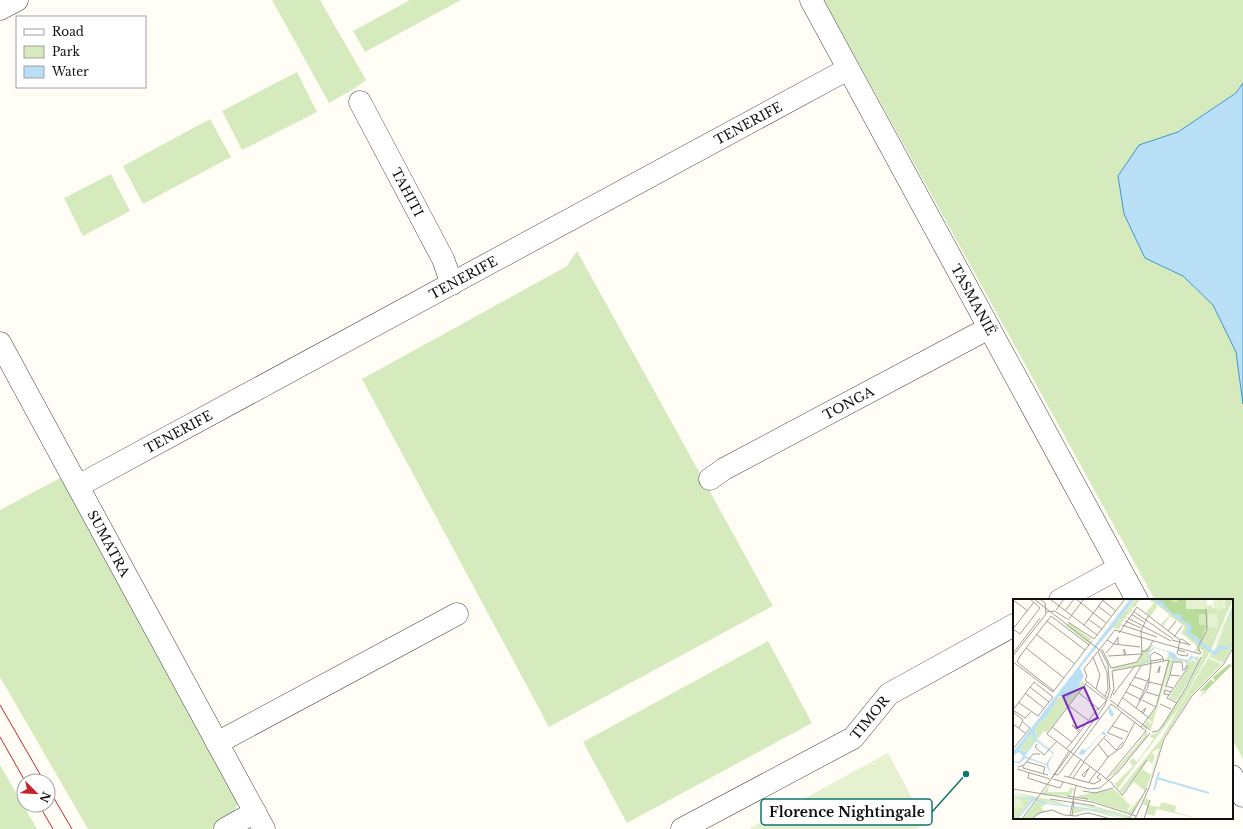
<svg xmlns="http://www.w3.org/2000/svg" width="1243" height="829" font-family="'Libre Baskerville',serif">
	<rect width="100%" height="100%" fill="#fffdf5"/>
	<g fill="#d5ebbd">
		<path d="M272,0h48l46,80 -11,8 -26,15z"/>
		<path d="M410,0h51l-96,52 -12,-21z"/>
		<path d="M824,0h419v83l-7,10 -58,39 -39,13 6,113 38,18 30,29 23,47 7,52v355l-11,-20v-139h-77z"/>
		<path d="M297,72l20,40 -75,38 -20,-39z"/>
		<path d="M210,119l21,38 -88,47 -20,-38z"/>
		<path d="M111,174l19,37 -47,25 -19,-38z"/>
		<path d="M577,251l196,355 -224,121 -187,-348 205,-113z"/>
		<path d="M62,477l173,315 2,13 -5,11 -20,13h-124l-88,-152v-167z"/>
		<path d="M768,641l44,82 -185,100 -44,-81z"/>
		<path d="M0,765l37,64h-37z"/>
	</g>
	<path fill="#e6f2cf" d="M888,753l38,71 -10,5h-165l-1,-1z"/>
	<path fill="#b9e0f7" stroke="#3f96cf" d="M1243,83v321l-7,-52 -23,-47 -30,-29 -38,-18 -21,-44 -6,-38 21,-31 39,-13 58,-39z"/>
	<g fill="none" stroke-linecap="round" stroke-linejoin="round">
		<defs>
			<g id="street">
				<path id="s1" d="M811,0l326,600"/>
				<path d="M0,9l17,-9"/>
				<path id="s2" d="M360,102l83,157 9,25"/>
				<path id="s3" d="M0,343l264,486"/>
				<path id="s4" d="M710,479l14,-10 265,-141"/>
				<path id="s5" d="M78,486l770,-417"/>
				<path d="M1060,600l59,-32"/>
				<path d="M217,743l240,-129"/>
				<path d="M1232,776l11,20"/>
				<path d="M225,829l30,-17"/>
				<path id="s6" d="M682,829l171,-91 36,-44 125,-69"/>
			</g>
		</defs>
		<use href="#street" stroke="#444" stroke-width="23"/>
		<use href="#street" stroke="#fff" stroke-width="22"/>
		<g stroke="#c4262e" stroke-width="1">
			<path d="M0,705l44,76"/>
			<path d="M0,737l25,44"/>
			<path d="M48,788l24,41"/>
			<path d="M39,805l14,24"/>
		</g>
	</g>
	<g text-anchor="middle" stroke-width="4" stroke-linejoin="round" paint-order="stroke">
		<g font-size="13" fill="#111" stroke="#fff">
			<text dy="5" stroke="none"><textPath href="#s5" startOffset="762">TENERIFE</textPath></text>
			<text dy="5" stroke="none"><textPath href="#s2" startOffset="102">TAHITI</textPath></text>
			<text dy="5" stroke="none"><textPath href="#s5" startOffset="438">TENERIFE</textPath></text>
			<text dy="5" stroke="none"><textPath href="#s1" startOffset="341">TASMANIË</textPath></text>
			<text dy="5" stroke="none"><textPath href="#s4" startOffset="158">TONGA</textPath></text>
			<text dy="5" stroke="none"><textPath href="#s5" startOffset="114">TENERIFE</textPath></text>
			<text dy="5" stroke="none"><textPath href="#s3" startOffset="228">SUMATRA</textPath></text>
			<text dy="5" stroke="none"><textPath href="#s6" startOffset="220">TIMOR</textPath></text>
		</g>
	</g>
	<g transform="translate(1013 599)">
		<rect width="220" height="220" fill="#fffdf5"/>
		<path d="M123,0h4l-5,8 -4,1 2,3 -4,1 1,2 -4,1 1,3 -4,1 1,2 -3,1 1,2 -3,5 -6,-1 -13,17 17,-24zM135,0h34l4,11v-11h21v7l5,-1v3h13v-9h6l1,3 -22,50 -32,57 -61,81 -2,-6 18,-18 -4,-4 4,-4 4,4 15,-21 2,-2 -5,-3 9,-4 32,-50 12,-26 1,-5 -4,-3 2,4h-7l3,-6 -16,-13 4,-6 -15,-11 -7,11 -2,-3 9,-9 -14,-11 1,3 -7,10 -4,-5 8,-9zM220,5v42l-10,17 -14,-6 2,-4 4,3 6,-7h9l-10,-4 -6,6 18,-40 -20,40zM57,24l21,16 -2,5 -24,-19zM141,45l-6,9 2,10 -37,7 -1,-2 26,-6 4,-11zM154,53l4,6 13,2 4,2 5,-4 -5,5 5,-3 4,3 -7,14 8,-14 -4,-5 5,-3 -1,10 -22,36 -7,-3 20,-32 -6,-5 -11,1 -6,25 -4,10 9,-37 -20,69 -4,-1v9l-31,36 -8,5 34,-39 5,-9 -4,-3 5,-7 2,4 2,-2 -4,-3 9,-13 11,-46 5,-1h-5l-4,2 4,-4zM195,59l14,6 -31,32 -28,43 -11,35 -7,17 -11,-9 -6,7 14,-20 9,6 8,-27 -7,4 3,4 -3,8 -4,-4 -26,34 -3,-3 42,-52zM69,82l3,3 -38,49 -3,-2 -6,8 12,9v1l-14,-11 -1,-11 8,-10 1,2 15,-22 11,-1zM18,135h2l1,8 -8,10 -7,-2zM36,186l-1,7h20l3,-5 3,2 -4,7 -29,-1zM136,186l-16,29 -57,-18 38,-7 17,17 4,-6 -8,10 2,1 12,-15 -9,16zM0,193l39,8 18,6 -24,-4zM0,196l18,5 -14,19h-4zM133,199l3,2v5l10,2 3,-5 14,4 -1,6 24,7 -42,-10 -3,7 -8,-2 1,-8 -5,-2zM24,201l9,4 -5,4 4,3 -14,8h-8zM63,206l22,2 32,9 -3,3 -25,-9zM61,208l27,4 22,8 -36,-9 -14,4z" fill="#d5ebbd"/>
		<path d="M146,0h14l-2,2 7,2 -1,-4h9v10h20v5h-7v11h7l-6,18 -2,-6 -9,-5 1,-8 -8,-4v-5l-9,-1zM216,65l3,1 -34,34 7,-9 -6,2 12,-13 2,3 2,-2 -3,-2z" fill="#b9dc9c"/>
		<path d="M200 5a6 6 0 1 1 12 0a6 6 0 1 1-12 0ZM173,0h21v10h-21zM195,15h9l1,13h-10zM0,197l8,4 3,7 -11,3z" fill="#e6f2cf"/>
		<path d="M117,0h5l-55,69 4,8 -7,12 -8,10 -10,-2 -11,19 -13,12 1,12 18,14 -6,11 3,11 -5,-10 -21,-7 -5,5h-4l-3,-2 6,1 4,-6 -4,-4 -6,4v-4zM18,135h2l1,8 -8,10 -7,-2zM23,142l17,13 -7,10 -21,-8zM139,0h7l14,15 9,1v5l10,6 -2,7 19,14 16,-35h-3h3l4,-9 -20,45 5,3 19,-43v23l-2,-17 -17,37 6,-6 10,2 3,-8 -2,7 -1,3h-9l-6,7 -30,-23 3,-6zM141,48l20,6 4,5 10,2 3,-5 7,5v1l-10,20 -9,15 19,-34 -5,-4 -5,4 -17,-4 -3,-6 -13,-4 -5,4 -2,9 -8,3 7,-4 2,-9zM96,107l5,8 -10,18 5,5 -8,-3 -18,21 -5,-1 4,-5 4,1 21,-23 5,-10 -3,-3zM0,195l24,5 11,4 54,7 25,9 -26,-8 -55,-7 -12,-4 -14,17 -3,2 14,-19z" fill="#b9e0f7" fill-rule="evenodd"/>
		<path fill="none" stroke="#b9e0f7" stroke-width="2" d="M144,179l52,15M141,191l5,-18"/>
		<path fill="none" stroke="#a09f9a" stroke-width="1" d="M37,0l47,36M63,0l30,24M88,0l15,12M0,1l15,11M85,7l13,10M43,11l8,-11M52,12l9,-12M120,12l40,28M33,13l9,-1 12,8M118,15l13,8M115,19l43,23M75,20l14,10M55,21l16,-21M34,22l38,29M112,22l16,7M55,23l26,17M71,26l20,-26M109,26l35,12M0,30l7,5 20,-26 -10,-9M0,30l21,-27M155,32l8,-10M106,34l18,-26 43,33 -2,10 7,2M24,36l38,29M161,38l8,-11M81,40l31,-40M94,41l7,4 26,3M159,41l18,5M167,41l2,-1 8,6M101,45l4,-7v7M13,49l38,30M89,50l9,19 26,-6 5,-8 -1,-23 7,-15M165,51l-1,3 3,2 7,1 1,-3M128,52h6l6,-10M1,53l26,-34M85,53l9,20 1,17 -3,7M93,54l8,-9M188,55l-3,-7 9,-17 -1,-21M111,56v-6l2,6M0,57l33,-42 -1,-11 -5,-4M95,57l34,-2M80,58l7,18 -4,14M138,62l12,-2M0,63l40,30M138,65l-1,-8 4,-4 8,4 2,5M144,74l3,-7 -1,7M157,76l-4,11 7,2M167,77l-10,-1 3,-13h9l1,9M121,78l13,4M74,83l-40,52 65,49 2,4M136,83l13,3M72,85l21,16M116,85l14,6M17,88l19,15M41,92l-37,-29 3,-6 31,-40 38,29M40,93l39,-51M113,93l14,7M133,93l13,4M12,94l19,15M66,94l20,16M100,96l21,-28M156,96l-5,-1 1,-4 6,2M94,99l-22,-18 2,-4 -3,-7 31,-39 85,24M97,99l4,-9 -2,-18 57,-11 -13,47 -15,20M110,99l26,20M97,101l40,30M129,101l14,7M5,103l20,14 15,-19 -19,-15M126,103l10,-24M164,104l-10,-5 21,-31 -1,-2 -3,5M147,105l11,5M56,107l19,14M104,108l24,-41M123,109l12,-21 3,-23M85,111l9,-10M0,113l10,8 -4,8M18,113l-6,6 -12,-8 21,-28M128,113l5,-4 -3,6M0,125l12,9M99,127l16,6M39,128l20,15 -6,7M66,133l-7,-7 8,5M139,133l6,-1 5,-6 24,-39 14,-29M94,134l15,-21M95,134l15,6M91,139l12,12 7,-8M59,143l26,-34M24,145l-2,3 9,8 13,-14M85,145l10,13M0,150l17,-21 -7,-6M71,162l21,-25M14,163l18,5 -2,7M10,167v2l25,7M5,168l6,-2 9,-11h7M76,169l-5,9 -2,-2 8,-8M4,170l33,10M16,173l-1,6 18,6 14,4 3,-6M84,173l11,-15 14,-10 13,-25M40,175l5,1 53,-71 35,27 -40,48M51,177l30,8 7,-4 -4,-3 3,-3M56,178l12,-18M39,179l17,-27M60,179l11,-16M40,180l36,10 11,-1 19,-17 31,-38M76,183l7,-10M101,187l8,9M0,190l79,13 44,14M70,192l12,2 18,-5M54,197l21,3M109,197l25,-36M37,200l45,7M69,215l7,-1 22,6M57,217l6,-31M59,217l2,-15M9,220l83,-114 5,-15 -2,-25 -7,-14 -67,-52M19,220l7,-6 13,-3 12,5 12,1 6,-2M116,220l18,-31M122,220l14,-31 15,-49 28,-43 31,-31 10,-17M131,220l6,-19"/>
		<path fill="#7b2cbf" fill-opacity="0.15" stroke="#7b2cbf" stroke-width="2" d="M71,88l14,31 -21,10 -14,-32z"/>
		<rect width="220" height="220" fill="none" stroke="#111" stroke-width="2"/>
	</g>
	<path fill="none" stroke="#0f766e" stroke-width="1.5" d="M966 774L932 812"/>
	<circle fill="#0f766e" stroke="#fff" stroke-width="1.5" cx="966" cy="774" r="4"/>
	<rect fill="#fff" stroke="#0f766e" stroke-width="1.5" x="761" y="799" width="171" height="26" rx="4"/>
	<g font-size="14" text-anchor="middle" font-weight="bold" fill="#111">
		<text x="847" y="817">Florence Nightingale</text>
	</g>
	<rect x="16" y="16" width="130" height="72" fill="#ffffff" stroke="#a0a0a0"/>
	<rect x="24" y="29" width="20" height="6" fill="#ffffff" stroke="#a0a0a0"/>
	<text x="52" y="36" font-size="12" fill="#111111">Road</text>
	<rect x="24" y="46" width="20" height="12" fill="#d5ebbd" stroke="#a0a0a0"/>
	<text x="52" y="56" font-size="12" fill="#111111">Park</text>
	<rect x="24" y="66" width="20" height="12" fill="#b9e0f7" stroke="#a0a0a0"/>
	<text x="52" y="76" font-size="12" fill="#111111">Water</text>
	<g transform="translate(36 793) rotate(114)"><circle r="19" fill="#ffffff" stroke="#a0a0a0"/>
	<path d="M0-3L7 15L0 10L-7 15Z" fill="#c4262e"/>
	<text y="-6" font-size="11" font-weight="bold" text-anchor="middle" fill="#111111">N</text>
	</g>
</svg>
